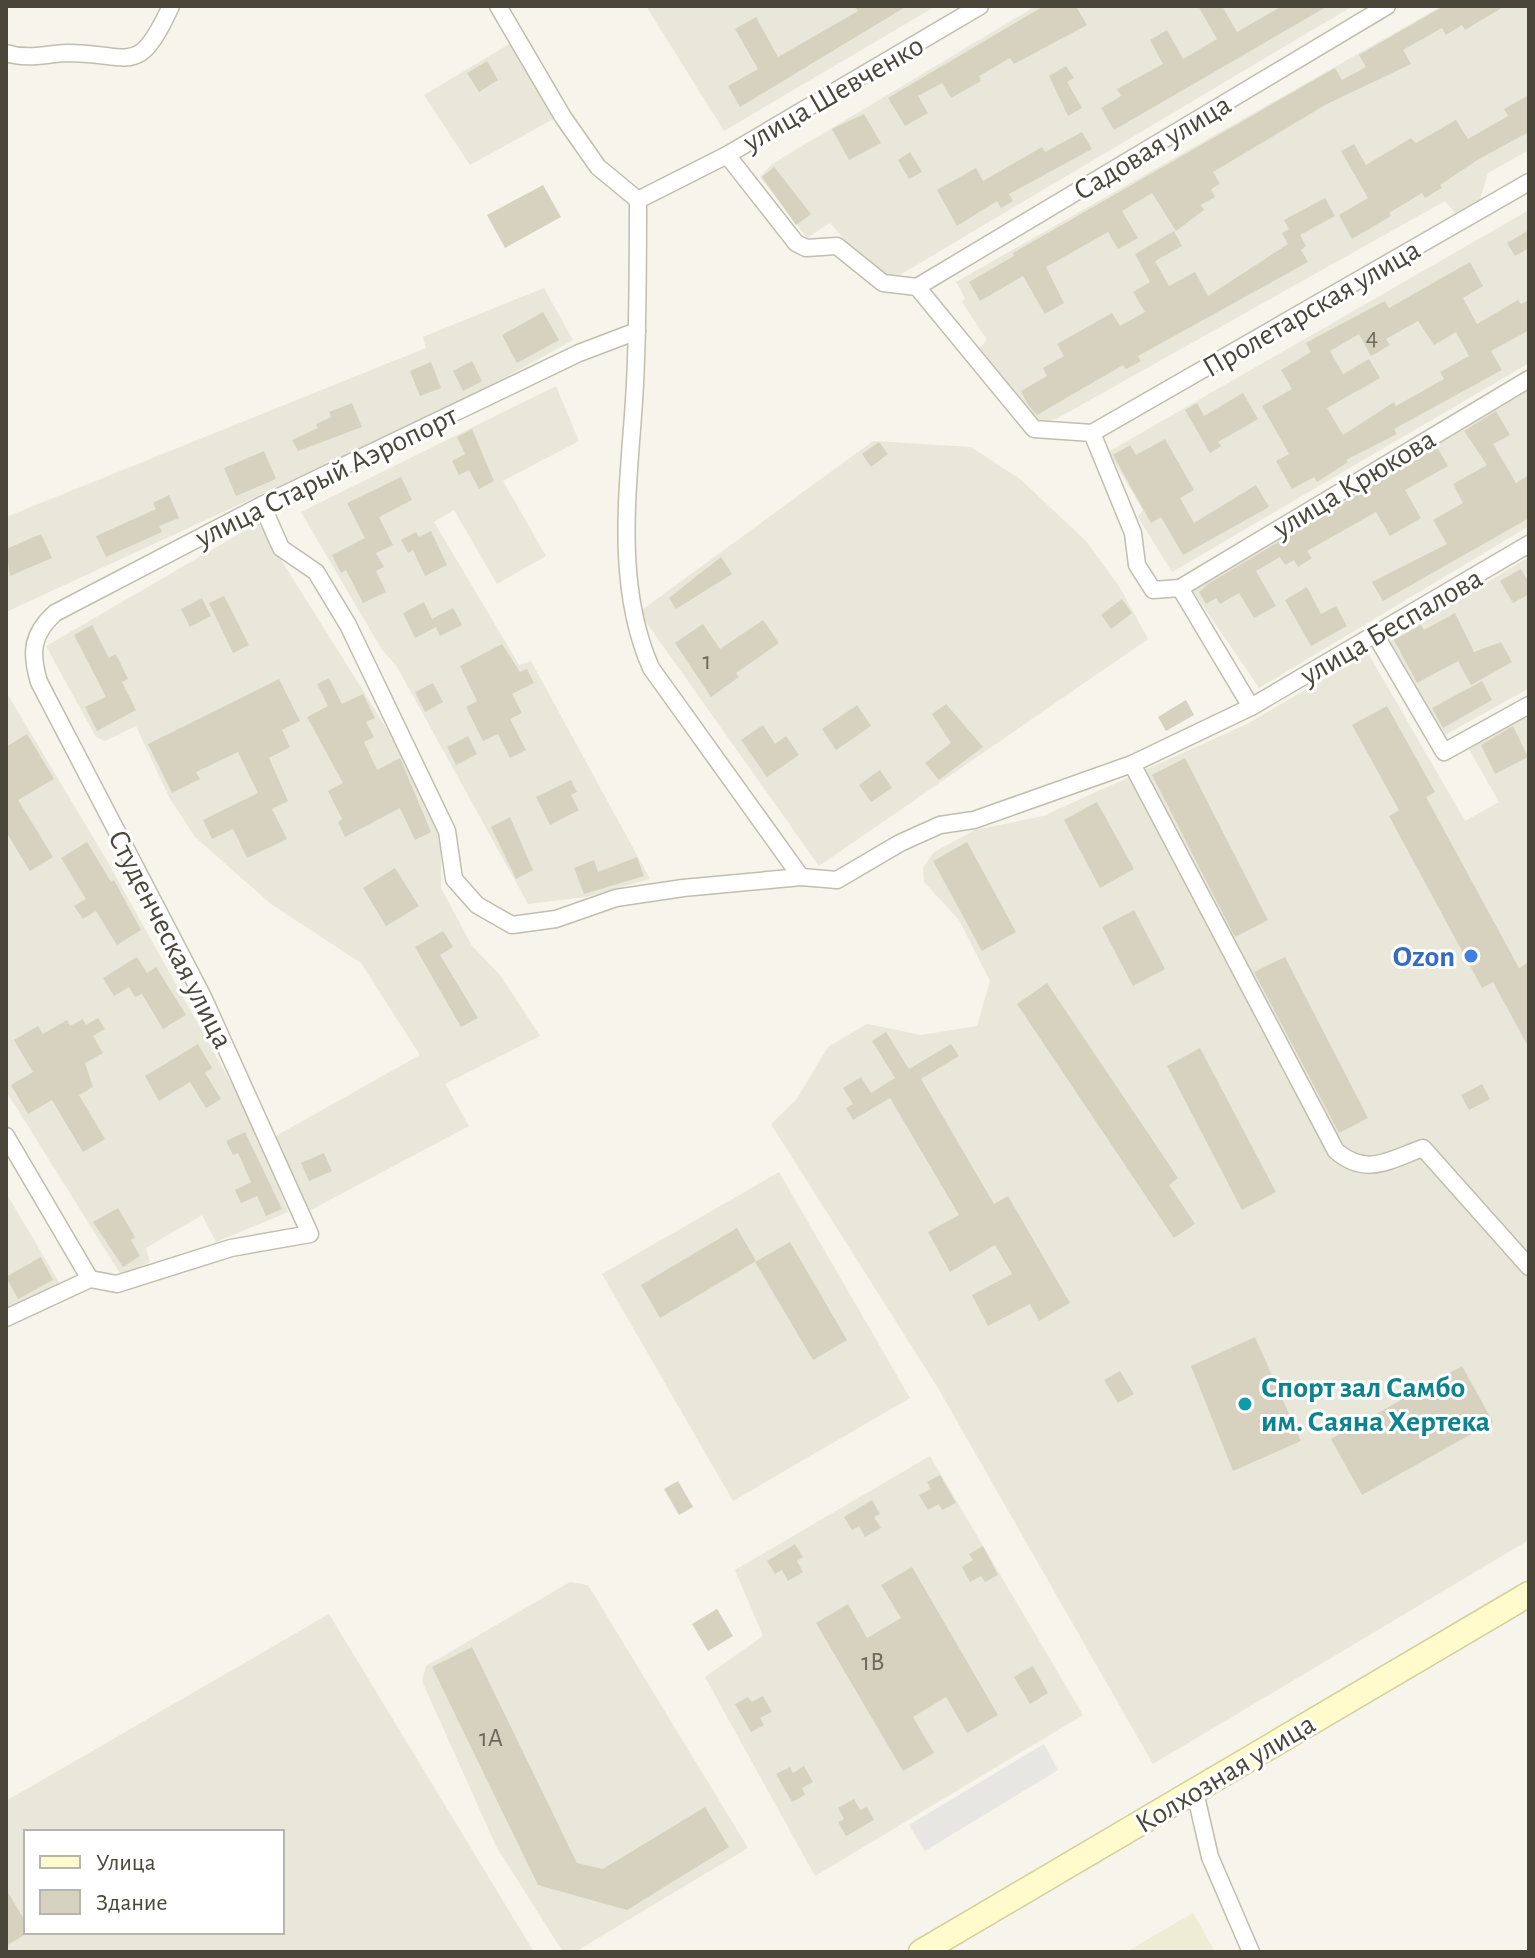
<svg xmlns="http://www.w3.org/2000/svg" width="1535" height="1958" font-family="'Alegreya Sans',sans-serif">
	<rect width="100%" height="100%" fill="#f6f4eb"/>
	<g fill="#e9e7d9" fill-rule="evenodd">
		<path d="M646,6h290l-212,125z"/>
		<path d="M1036,6h317l-460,273 -31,-20 -32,-36 -23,15 -47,-61 12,-13z"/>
		<path d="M1442,6h87v144l-41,23 -8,27 -25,13 -10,-12 -389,218 -25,4 -54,-73 10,-10 -25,-38 3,-4 -9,-16z"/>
		<path d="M511,43l44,75 -85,47 -46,-70z"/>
		<path d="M1529,210v153l-357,209 -34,-55 5,-7 -35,-58z"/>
		<path d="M544,288l29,52 -122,67 -445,205v-95l420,-169 -3,-11z"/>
		<path d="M556,386l23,55 -76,40 43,75 -49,28 -43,-74 -20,12 85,143 12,-4 119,218 -64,18 -58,7 -132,-239 -14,-15 -81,-138z"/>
		<path d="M1529,387v139l-270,162 -66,-97z"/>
		<path d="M873,441l98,6 49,32 67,63 33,46 28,51 -329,227 -180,-254z"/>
		<path d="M258,523l129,206 54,102v57l31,58 28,29 40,61 -95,48 24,42 -162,86 -33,-75 146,-82 -59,-92 -90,-59 -76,-67 -26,-40 -33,-71 -31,15 -9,-4 -50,-91z"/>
		<path d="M1529,557v131l-84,47 -56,-93z"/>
		<path d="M1368,653l97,168 34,-19 -30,-53 60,-36v827l-376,224 -215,-376 -167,-264 25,-24 32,-53 39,-23 54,11 56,-9 13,-45 -31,-61 -35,-38 -1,-14 11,-16 41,-22 68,-14 204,-92z"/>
		<path d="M6,692l100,167 145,260 37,93 -72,30 -14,-27 -56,33 4,14 -29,13 -115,-184z"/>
		<path d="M779,1172l131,226 -177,103 -131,-227z"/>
		<path d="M6,1193l54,91 -54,24z"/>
		<path d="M930,1456l153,259 -268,161 -110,-199 58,-41 -28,-66z"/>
		<path d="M570,1582l18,3 160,263 -173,104h-12l-67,-106 -74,-165 4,-15z"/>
		<path d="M329,1614l205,338h-528v-151zM26,1832h256v100h-256z"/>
	</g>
	<path fill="#eeecd5" d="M1193,1913l22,39h-89z"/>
	<path fill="#e7e6e2" d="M1044,1744l14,26 -133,81 -16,-26z"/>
	<g fill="#d7d2c0" fill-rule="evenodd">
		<path d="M855,6h52l-167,101 -12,-21 30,-17 -23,-40 21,-12 22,40 80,-46z"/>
		<path d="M1044,6h32l11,19 -73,39 -4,-6 -31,18 2,5 -30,17 -9,-15 -24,13 10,17 -23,13 -17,-28z"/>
		<path d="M1198,6h24l15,26 45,-26h46l-214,124 -13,-22 20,-12 -4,-7 46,-25 -13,-24 17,-10 16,29 34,-20z"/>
		<path d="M1444,6h61l-40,24 -3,-5 -16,10 -4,-7 -39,22 8,14 -86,41 -112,67 7,12 -9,5 4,8 -14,8 3,5 -28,21 -24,-38 -30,18 16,27 -20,11 -10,-17 -62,35 18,36 -19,11 -22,-38 -43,25 -11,-19 45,-26 -1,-3 322,-185 7,12 24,-13 -7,-12z"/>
		<path d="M487,61l11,19 -19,12 -12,-19z"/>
		<path d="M1066,66l8,12 -7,4 15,26 -14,8 -19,-40z"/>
		<path d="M1529,95v37l-50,27 -39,26 2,3 -17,10 -3,-5 -33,20 2,3 -39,23 -13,-24 29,-17 -27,-47 13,-7 12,21 45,-27 5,5 40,-23 12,19 40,-23 -4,-7z"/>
		<path d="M864,114l17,29 -32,17 -17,-31z"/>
		<path d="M1082,132l10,17 -83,45 4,7 -12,7 -4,-7 -40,25 -20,-36 39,-22 7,13 59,-34 3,5z"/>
		<path d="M910,152l12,20 -13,7 -11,-19z"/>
		<path d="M774,167l37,47 -15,11 -34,-48z"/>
		<path d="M543,185l18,32 -56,31 -18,-33z"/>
		<path d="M1325,198l10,18 -35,19 6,11 -5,4 7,12 -170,94 3,5 -15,8 -3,-4 -86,50 -9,-10 -7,-14 26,-15 -4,-8 21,-12 -7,-12 55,-31 8,13 25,-14 -12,-20 17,-10 -15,-28 39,-23 8,15 -27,15 14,25 26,-14 13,24 80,-52 -6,-11 7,-4 -5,-9z"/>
		<path d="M1529,230v18l-14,8 -8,-13z"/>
		<path d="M1470,262l13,24 -20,12 14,26 41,-24 3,4 8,-4v30l-38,21 11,19 -108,59 3,5 -51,26 2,2 -31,20 -3,-5 -22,12 -16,-28 13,-7 -27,-48 30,-17 -11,-19 30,-18 -5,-9 18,-10 61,-32 4,7zM1418,321l16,24 22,-13 13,24 -29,16 4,7 -48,27 -2,-4 -51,33 -16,-27 53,-30 -11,-19 -26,15 -13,-23 29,-17 12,22 19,-11 -4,-6z"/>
		<path d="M543,312l16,28 -42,23 -15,-28z"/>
		<path d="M472,361l10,20 -19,10 -10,-20z"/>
		<path d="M431,362l10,26 -21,8 -10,-25z"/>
		<path d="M1243,393l15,26 -40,23 3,4 -11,7 -25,-43 12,-7 7,13z"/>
		<path d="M352,403l10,24 -64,24 -6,-11 26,-12 -2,-4 15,-7 -2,-5z"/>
		<path d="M1496,411l14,24 -17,9 23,39 13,-8v43l-146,83 -11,-19 75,-38 -14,-24 30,-17 -10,-19 34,-19 -23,-34z"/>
		<path d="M472,429l22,52 -15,8 -10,-19 -10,5 -7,-14 13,-7 -8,-17z"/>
		<path d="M1165,439l29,51 -14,8 14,25 62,-38 13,22 -86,48 -22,-38 -10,6 -38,-68 17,-10 6,10z"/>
		<path d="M879,442l9,12 -17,13 -9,-13z"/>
		<path d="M1437,447l11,19 -43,24 16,28 -31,18 -14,-24 -69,39 5,7 -14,9 -4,-7 -9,5 -5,-8 -24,14 20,35 -22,12 -15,-25 -19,11 -4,-6 -10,6 -7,-12 9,-8z"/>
		<path d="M264,451l12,28 -40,17 -12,-28z"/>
		<path d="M401,477l11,23 -33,17 14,28 -17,8 8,14 -8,4 10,21 -23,11 -17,-33 -5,3 -9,-18 33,-17 -18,-35z"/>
		<path d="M169,495l10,23 -20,8 3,6 -56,25 -10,-21 60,-27 -3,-6z"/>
		<path d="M431,531l16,34 -22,11 -12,-26 -5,3 -7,-13 15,-8 3,5z"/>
		<path d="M41,534l11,24 -42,18 -4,-27z"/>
		<path d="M721,557l11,17 -56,35 -7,-11z"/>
		<path d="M1521,569l8,14v11l-16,9 -13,-22z"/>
		<path d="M1307,587l14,27 15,-8 11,20 -36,20 -26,-46z"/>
		<path d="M224,596l25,49 -16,8 -24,-50z"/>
		<path d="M202,598l9,18 -21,11 -9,-18z"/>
		<path d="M1122,599l10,14 -21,16 -10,-14z"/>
		<path d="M424,602l8,17 21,-11 9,17 -22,11 -4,-9 -21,11 -12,-25z"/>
		<path d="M1455,613l19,39 27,-10 11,20 -41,23 -13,-24 -41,22 -23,-43 27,-15 3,5z"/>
		<path d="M763,620l16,23 -43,30 3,4 -28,20 -36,-54 28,-19 17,25z"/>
		<path d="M92,625l17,33 7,-4 12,25 -6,3 14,28 -39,21 -12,-24 21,-10 -32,-62z"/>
		<path d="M502,644l18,28 7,-3 7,14 -22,11 10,19 -12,6 16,31 -16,8 -12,-24 -15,7 -17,-34 11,-6 -17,-35z"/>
		<path d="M329,678l13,26 21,-10 12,24 -9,4 8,15 -10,5 13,28 23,-12 31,74 -16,8 -15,-32 -55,29 -7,-15 4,-3 -14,-28 15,-8 -36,-66 21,-11 -11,-22z"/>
		<path d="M279,679l21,42 -18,9 8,17 -21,11 19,43 -16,8 15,30 -40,19 -14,-29 -21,10 -9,-19 55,-27 -20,-41 -42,20 4,7 -28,14 -24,-49z"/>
		<path d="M1482,681l10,19 -49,28 -11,-20z"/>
		<path d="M433,683l10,19 -18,10 -10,-20z"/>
		<path d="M1186,700l8,15 -28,16 -8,-14z"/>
		<path d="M946,704l37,43 -44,33 -14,-17 26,-20 -19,-29z"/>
		<path d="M857,705l14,21 -35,24 -14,-21z"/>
		<path d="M1387,706l48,86 -9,5 93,171 10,-6v86l-36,-66 -11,6 -93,-172 10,-6 -47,-85z"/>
		<path d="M763,725l12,19 11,-8 13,19 -32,22 -26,-37z"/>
		<path d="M1513,726l15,31 -33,17 -14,-29z"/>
		<path d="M27,734l27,45 -36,21 35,57 -23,14 -24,-39v-85z"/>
		<path d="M468,736l9,18 -21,11 -9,-18z"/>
		<path d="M1185,758l83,162 -33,17 -83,-162z"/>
		<path d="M880,770l12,18 -21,14 -12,-17z"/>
		<path d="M571,780l6,12 -6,3 8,15 -29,15 -14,-28z"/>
		<path d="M1097,802l37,67 -34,19 -36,-68z"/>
		<path d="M510,817l23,53 -17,9 -25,-52z"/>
		<path d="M87,842l24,40 3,-2 27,50 -24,15 -21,-34 -13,8 -9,-13 12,-7 -25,-41z"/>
		<path d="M967,842l49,90 -34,19 -49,-90z"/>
		<path d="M637,857l7,19 -60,18 -10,-26 20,-8 4,12z"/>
		<path d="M395,868l24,38 -33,20 -23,-38z"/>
		<path d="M1134,910l31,59 -32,17 -31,-59z"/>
		<path d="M443,931l10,16 -13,8 38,63 -17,9 -46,-80z"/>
		<path d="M137,957l10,16 9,-6 30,48 -23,14 -21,-35 -7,3 -6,-10 -15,9 -11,-18z"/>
		<path d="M1285,957l83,161 -29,15 -85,-161z"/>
		<path d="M1047,983l131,195 -9,7 26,39 -21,14 -157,-234z"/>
		<path d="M98,1018l7,11 -12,7 10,17 -18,10 8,24 -14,8 26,44 -22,13 -31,-52 -24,14 -17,-29 22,-13 -19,-32 24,-14 5,8 24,-14 3,6 13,-7 3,6z"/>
		<path d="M886,1032l23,37 42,-25 8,12 -38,23 73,125 14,-8 62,107 -31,18 -9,-17 -42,22 -16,-31 40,-21 -17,-29 -45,27 -22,-40 31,-17 -69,-117 -37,22 -7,-12 7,-4 -10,-16 18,-11 10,16 24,-15 -23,-37z"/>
		<path d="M198,1044l14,24 -7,5 16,26 -15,9 -16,-26 -31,19 -14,-25z"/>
		<path d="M1200,1048l76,144 -34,18 -75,-144z"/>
		<path d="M1482,1084l8,15 -21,11 -8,-15z"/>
		<path d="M245,1132l37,77 -16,7 -9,-20 -16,7 -6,-13 16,-8 -13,-29 -5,2 -7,-14z"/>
		<path d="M324,1153l8,18 -23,10 -8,-18z"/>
		<path d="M118,1208l17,29 -4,3 9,16 -17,11 -30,-45z"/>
		<path d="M737,1228l19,33 -96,57 -19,-33z"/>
		<path d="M790,1242l57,98 -34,20 -58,-98z"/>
		<path d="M41,1257l12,23 -35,19 -12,-22z"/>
		<path d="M1255,1337l46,104 -68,30 -42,-105z"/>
		<path d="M1462,1366l31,56 -131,73 -31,-56z"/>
		<path d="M1120,1371l14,23 -16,9 -14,-23z"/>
		<path d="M940,1475l16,28 -14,7 -3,-6 -11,6 -9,-15 12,-6 -4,-7z"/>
		<path d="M678,1481l15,26 -14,8 -15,-26z"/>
		<path d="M872,1500l8,14 -6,3 7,11 -16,9 -6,-11 -7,4 -8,-13z"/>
		<path d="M795,1544l8,13 -6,4 6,11 -15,9 -6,-11 -7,4 -8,-13z"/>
		<path d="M983,1546l15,29 -13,7 -4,-6 -11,6 -8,-15 11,-7 -4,-6z"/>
		<path d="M912,1567l86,148 -31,18 -21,-36 -33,20 21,36 -31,18 -87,-148 32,-19 19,34 34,-20 -20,-33z"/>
		<path d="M717,1609l16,27 -25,15 -16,-27z"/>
		<path d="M472,1647l105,216 26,6 102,-62 24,40 -102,63 -89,-25 -106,-218z"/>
		<path d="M1033,1666l15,27 -18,11 -16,-27z"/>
		<path d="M763,1696l9,16 -12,6 4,7 -13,7 -16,-28 13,-7 4,5z"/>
		<path d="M804,1766l9,16 -11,6 3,7 -13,7 -16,-28 14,-7 3,6z"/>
		<path d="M854,1799l6,11 7,-3 7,13 -28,16 -8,-14 6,-3 -6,-11z"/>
		<path d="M6,1889l20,34v9h3l-23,14z"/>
	</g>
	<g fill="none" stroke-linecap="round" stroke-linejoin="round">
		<defs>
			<g id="minor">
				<path d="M498,6l65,111 35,50 40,33"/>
				<path d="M6,53c22,7 39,1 61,0 65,0 70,26 104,-47"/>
				<path d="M727,155l69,88 10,5 31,-2 46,37 34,4 117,142 58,4 41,100 4,32 16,25 27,-2 71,119"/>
				<path d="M917,287l470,-281"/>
				<path d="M1092,433l437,-251"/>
				<path d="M262,505l19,43 35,24 32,53 99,206 7,48 23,26 35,20 44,-6 60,-21 67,-10 118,-11 36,3 63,-37 40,-18 34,-5 158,-56 119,-57 278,-163"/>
				<path d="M1180,588l349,-209"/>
				<path d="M1376,636l68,116 85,-47"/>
				<path d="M1132,764l204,387c31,26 53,9 87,-3l106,119"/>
				<path d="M801,877l-150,-209c-39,-89 -21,-189 -16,-284 3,-61 3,-122 3,-184l89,-45 253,-149"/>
				<path d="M6,1136l84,143"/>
				<path d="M6,1318l84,-39 27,5 114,-36 79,-14 -107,-237 -164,-315c-9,-30 -7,-48 16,-69l207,-108 317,-152 58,-22"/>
				<path d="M1195,1792l15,65 41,95"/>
			</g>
			<path id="secondary" d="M921,1952l608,-358"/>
		</defs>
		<use href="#minor" stroke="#c1bead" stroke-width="19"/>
		<use href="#secondary" stroke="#d5d09b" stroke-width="27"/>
		<use href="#minor" stroke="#fff" stroke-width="16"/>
		<use href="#secondary" stroke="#fffbcc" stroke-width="24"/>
	</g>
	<circle fill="#3f7fe0" stroke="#fff" stroke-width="3" cx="1471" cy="956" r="8"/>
	<circle fill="#0f9aa8" stroke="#fff" stroke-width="3" cx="1245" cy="1404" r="8"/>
	<g text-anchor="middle" stroke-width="6" stroke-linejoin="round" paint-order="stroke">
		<g font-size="26" fill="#6d695b">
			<text x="1372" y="345">4</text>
			<text x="707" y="669">1</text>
			<text x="873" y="1670">1В</text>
			<text x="491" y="1746">1А</text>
		</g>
		<g font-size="30" fill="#4a4639" stroke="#fff">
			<text transform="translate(833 93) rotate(-30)" y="10">улица Шевченко</text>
			<text transform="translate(1152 147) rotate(-31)" y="10">Садовая улица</text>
			<text transform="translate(1311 308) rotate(-30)" y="10">Пролетарская улица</text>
			<text transform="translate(326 476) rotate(-26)" y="10">улица Старый Аэропорт</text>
			<text transform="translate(1354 483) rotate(-31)" y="10">улица Крюкова</text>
			<text transform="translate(1391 626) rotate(-30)" y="10">улица Беспалова</text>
			<text transform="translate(171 939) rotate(63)" y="10">Студенческая улица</text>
			<text transform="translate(1225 1773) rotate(-31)" y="10">Колхозная улица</text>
		</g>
		<g font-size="30" font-weight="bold" fill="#366cbe" stroke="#fff" text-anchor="end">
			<text x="1455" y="966">Ozon</text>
		</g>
		<g font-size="30" font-weight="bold" fill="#0d838f" stroke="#fff" text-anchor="start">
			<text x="1261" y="1397">Спорт зал Самбо<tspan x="1261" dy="34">им. Саяна Хертека</tspan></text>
		</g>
	</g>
	<rect width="1535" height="1958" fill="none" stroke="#4a4639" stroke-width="16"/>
	<rect x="24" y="1830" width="260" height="104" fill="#ffffff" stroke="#b7b5b0" stroke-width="2"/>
	<rect x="40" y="1856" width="40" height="12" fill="#fffbcc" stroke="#b7b5b0" stroke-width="2"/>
	<text x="96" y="1870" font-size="24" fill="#4a4639">Улица</text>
	<rect x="40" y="1890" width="40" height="24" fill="#d7d2c0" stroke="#b7b5b0" stroke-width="2"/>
	<text x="96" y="1910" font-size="24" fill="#4a4639">Здание</text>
</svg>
